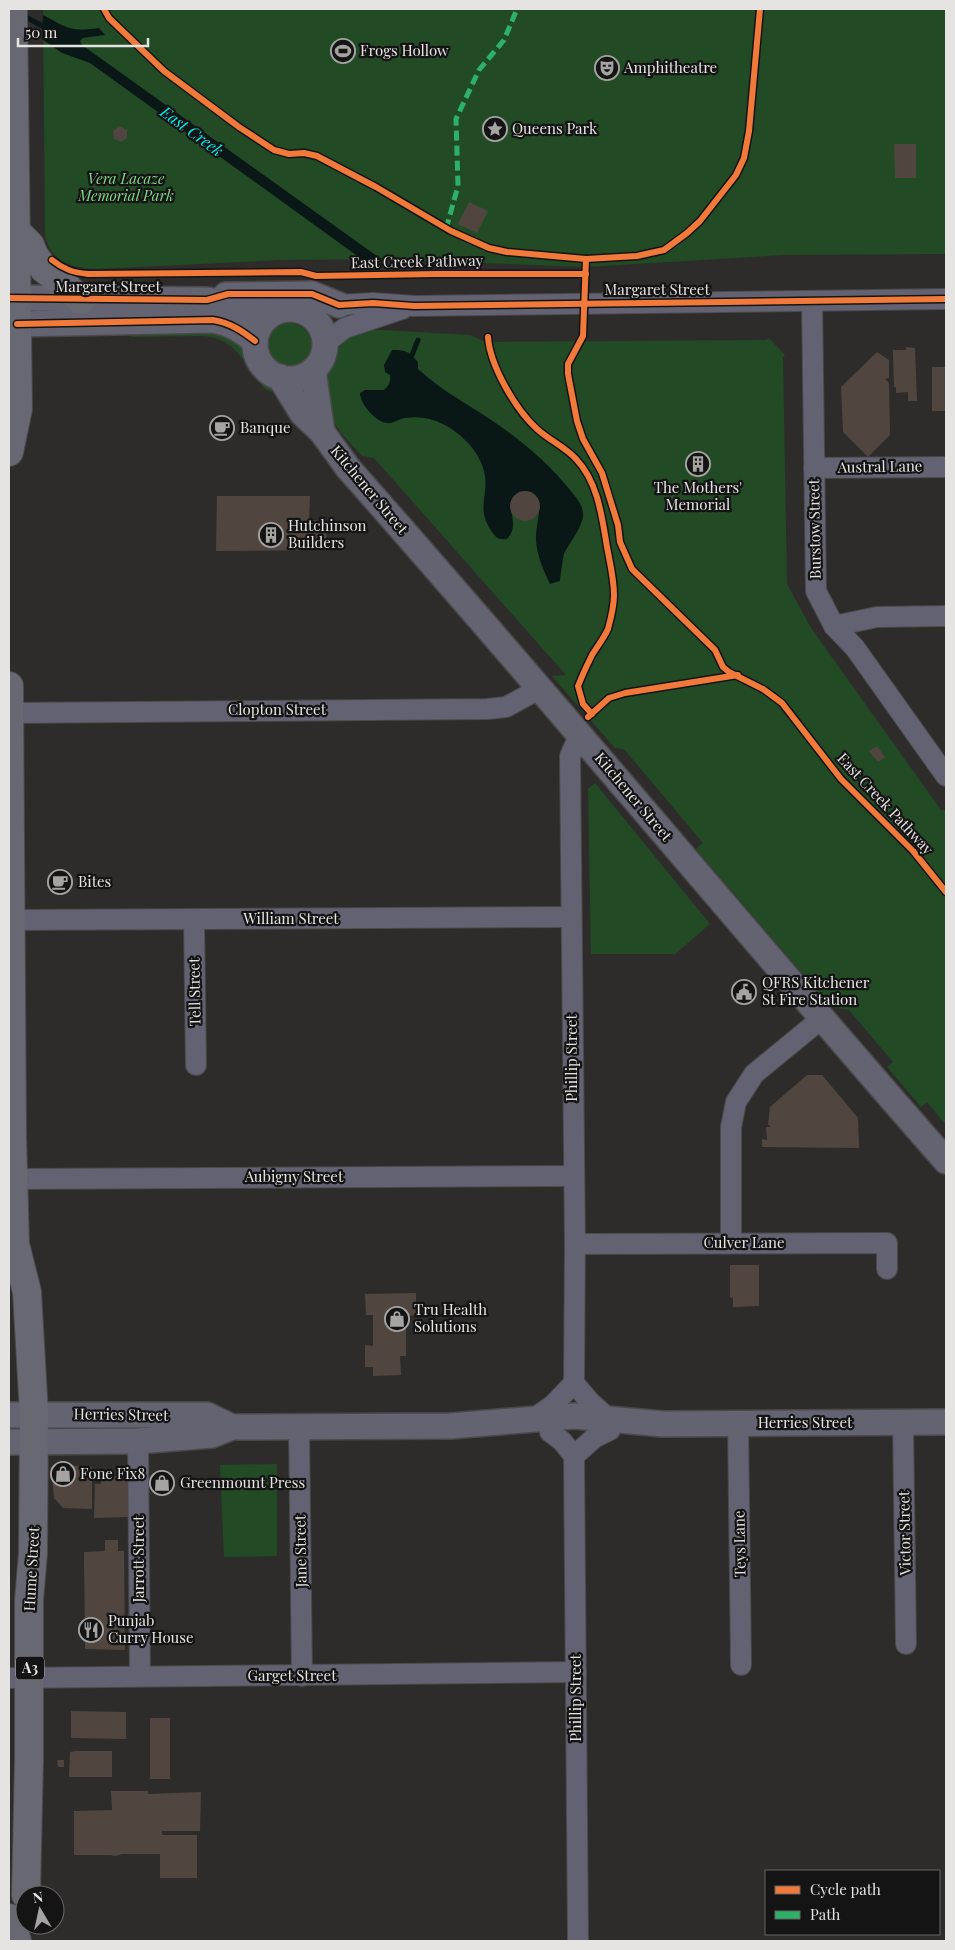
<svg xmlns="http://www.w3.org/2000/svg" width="955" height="1950" font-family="'Playfair Display',serif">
	<rect width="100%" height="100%" fill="#2d2c2b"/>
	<g fill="#224b25">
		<path d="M43,9h903v245l-163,1 -197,12 -205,-8 -102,1 -182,9c-25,-1 -45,-6 -52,-33z"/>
		<circle cx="289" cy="345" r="22"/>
		<path d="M216,327l27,18 14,26 14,10 1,11 -7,-3c-21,-23 -27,-51 -62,-53l-72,1 3,-4z"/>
		<path d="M364,329l106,6 16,7 280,-2 3,-2 16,17 -2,2 4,227 24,44 130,182h5v315l-19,-23 -6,5 -34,-40 6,-5 -44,-52 -18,-3 -135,-158 7,-6 -79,-94 -9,-1 -63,-72 14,-1 -192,-217 -12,-2 -21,-23 -12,-20 -3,-41 5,-18 5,-10z"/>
		<path d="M595,783l115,141 -35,30h-84l-3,-165z"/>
		<path d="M277,1464v92l-53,1 -4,-92z"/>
	</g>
	<g fill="#091717">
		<path d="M43,15c25,13 27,17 56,13l6,7 -22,3 -3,3 2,4 299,214 -18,1 -273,-197 -28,-10 -20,-14z"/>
		<path d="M392,350c14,0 16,1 26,12v7c25,23 55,38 82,57 26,18 51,40 70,64 6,7 12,14 13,23 2,11 -14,30 -19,41 -2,8 -3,18 -4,27l-10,3c-7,-15 -13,-28 -14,-44 -1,-15 8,-34 -1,-45l-11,-4 -10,5c-9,14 7,29 -7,43 -8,1 -11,-1 -15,-7 -16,-23 -4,-35 -7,-56 -2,-13 -9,-25 -18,-34 -16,-17 -38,-28 -62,-24 -6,1 -13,6 -18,5 -11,-1 -27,-19 -27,-30l5,-3h19c5,-5 7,-8 6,-15l-5,-3 -1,-7z"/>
	</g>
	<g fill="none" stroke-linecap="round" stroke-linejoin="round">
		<g stroke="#091717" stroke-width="5">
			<path d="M22,15l26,14"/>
			<path d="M412,355l6,-15"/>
		</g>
	</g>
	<g fill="#50463f">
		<path d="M119,126l8,4v8l-6,4 -7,-3 -1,-8z"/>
		<path d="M894,144h22v34h-21z"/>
		<path d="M469,202l19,9 -11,22 -19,-9z"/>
		<path d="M906,347l9,1 2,53h-9v-9l-12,1v-6h-2l-1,-37h13z"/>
		<path d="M877,352l12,8v18l-4,1 4,4 1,52 -22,22 -25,-25 -2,-45z"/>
		<rect x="932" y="367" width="14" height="44"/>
		<circle cx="698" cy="464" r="7"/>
		<circle cx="525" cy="506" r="15"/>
		<path d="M217,496h93l-1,24 17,1 1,29 -111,1z"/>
		<path d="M877,746l8,11 -7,5 -9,-11z"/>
		<path d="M807,1075h15l36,43 1,30 -97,-1v-8l5,1 -1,-13h4v-2h-2l2,-18z"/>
		<path d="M730,1265h29v41l-26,1v-9l-3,-1z"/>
		<path d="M416,1293v22l-10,1v40h-6l1,19 -28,1v-9h-8v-22l8,1v-31h-7l-1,-21z"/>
		<path d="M63,1465l29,2v42l-29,-1 -9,-10 -2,-22z"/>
		<path d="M101,1476h28v41l-35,1 1,-34h6z"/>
		<path d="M105,1540h13v11h6l1,99 -40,-1 -1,-97 21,-1z"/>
		<path d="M71,1711l55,1v27l-55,-1z"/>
		<rect x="150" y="1718" width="20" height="61"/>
		<path d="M75,1751h37v26h-43l1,-25z"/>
		<path d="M57,1760h7v7h-6z"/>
		<path d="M111,1791h37v3l53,-2 -1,39h-38v4h35v43h-37v-24h-38l-6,2 -6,-1h-36v-44l38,-1z"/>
	</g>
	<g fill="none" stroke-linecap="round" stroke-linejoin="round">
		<defs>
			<g id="minor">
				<path d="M812,301l4,290 18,35 21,22 91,128"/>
				<path d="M339,305l34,-2 41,3 532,-7"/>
				<path d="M325,343l20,-15 57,-19"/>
				<path d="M814,468l132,-1"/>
				<path d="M834,626l43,-9 69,-1"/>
				<path d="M9,713l479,-4 18,-2 33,-18"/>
				<path d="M580,734l-10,22 5,488 -1,139 16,19 19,17"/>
				<path d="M11,920l560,-3"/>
				<path d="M194,920l2,145"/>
				<path d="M14,1179l559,-3"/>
				<path d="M731,1243v-116l5,-25 18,-28 67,-55"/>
				<path d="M575,1244l312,-1v26"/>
				<path d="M533,1419l20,-14 21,-22"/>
				<path d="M903,1422l3,222"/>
				<path d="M738,1423l3,242"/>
				<path d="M299,1427l3,249"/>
				<path d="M550,1432l12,9 12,15 4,485"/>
				<path d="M138,1441l2,235"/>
				<path d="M574,1456l20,-18 16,-8"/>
				<path d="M9,1678l567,-6"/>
			</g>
			<g id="major">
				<path d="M226,295l86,-1 27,11"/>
				<path d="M17,298l190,2 27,4 35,12"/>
				<circle cx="290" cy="344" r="35"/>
				<path d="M17,324l196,-4c17,3 28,10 42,21"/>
				<path d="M313,370l9,62"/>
				<path d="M280,377l22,36 20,19 26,36c203,229 397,464 598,693"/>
				<path d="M9,1415h198l25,12"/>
				<path d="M9,1442l129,-1 74,-6 20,-8 218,-1 124,-10 89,8 283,-2"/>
			</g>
			<g id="highway">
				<path d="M16,231l14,14 4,10 10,14 16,12 21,19"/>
				<path d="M9,452l9,-43 -5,-400"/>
				<path d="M9,686l3,447 3,111 12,48 7,122 -1,139 -4,47v159l-3,136"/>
				<path d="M9,1918l8,23"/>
			</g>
		</defs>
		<use href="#minor" stroke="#4b4948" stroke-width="22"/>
		<use href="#major" stroke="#4b4948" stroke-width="28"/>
		<use href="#highway" stroke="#4b4948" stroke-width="30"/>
		<use href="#minor" stroke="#636272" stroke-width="20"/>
		<use href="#major" stroke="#636372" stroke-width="25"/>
		<use href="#highway" stroke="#686872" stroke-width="28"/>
		<path stroke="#2db169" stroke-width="5" stroke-dasharray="10 5" stroke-linecap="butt" d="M446,229l12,-43 -2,-67 23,-49 25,-30 13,-31"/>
		<defs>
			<g id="cycleway">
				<path d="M104,9l5,9 55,53 75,56 35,23 15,4 15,-1 13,3 59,31 75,44 38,17 18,4 79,7 51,-3 27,-6 23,-17 13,-12 36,-46 8,-17 5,-27 11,-122"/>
				<path d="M586,259l-3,77 -15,28v10l9,47 6,18 19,34 16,52 2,17 12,27 83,81 8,17 6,5 34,17 19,14 59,76 72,72 33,41"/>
				<path d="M52,260c11,9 21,13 36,14l213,-2 15,4 120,-2h150"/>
				<path d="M9,298l198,2 21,-6h84l27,11 34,-2 41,3 532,-7"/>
				<path d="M17,324l196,-4c17,3 28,10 42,21"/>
				<path d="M488,337c2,29 28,73 49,92 12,11 28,18 39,30 22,23 26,58 31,88 3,16 7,32 7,48 0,11 -3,23 -6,34 -4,9 -11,18 -16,26 -5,10 -10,21 -14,31l5,18 9,10"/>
				<path d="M588,717l21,-19 16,-5 113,-18"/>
			</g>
		</defs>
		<use href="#cycleway" stroke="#151414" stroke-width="9"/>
		<use href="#cycleway" stroke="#f17a3a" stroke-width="6"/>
	</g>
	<defs>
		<symbol id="stadium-ring" viewBox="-11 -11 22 22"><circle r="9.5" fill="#151414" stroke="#a5a4a3" stroke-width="1.5"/><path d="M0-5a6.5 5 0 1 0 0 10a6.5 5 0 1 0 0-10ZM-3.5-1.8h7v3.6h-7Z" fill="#a5a4a3"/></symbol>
		<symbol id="theatre-ring" viewBox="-11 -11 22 22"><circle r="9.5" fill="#151414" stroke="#a5a4a3" stroke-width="1.5"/><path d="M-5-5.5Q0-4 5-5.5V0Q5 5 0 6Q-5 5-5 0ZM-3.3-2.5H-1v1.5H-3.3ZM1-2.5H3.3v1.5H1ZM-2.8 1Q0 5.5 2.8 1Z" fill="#a5a4a3"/></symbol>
		<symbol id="sight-ring" viewBox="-11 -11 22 22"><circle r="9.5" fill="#151414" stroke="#a5a4a3" stroke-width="1.5"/><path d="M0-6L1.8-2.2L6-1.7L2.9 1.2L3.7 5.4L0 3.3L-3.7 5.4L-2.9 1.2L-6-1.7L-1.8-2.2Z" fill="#a5a4a3"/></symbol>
		<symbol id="cafe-ring" viewBox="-11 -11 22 22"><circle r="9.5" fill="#151414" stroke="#a5a4a3" stroke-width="1.5"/><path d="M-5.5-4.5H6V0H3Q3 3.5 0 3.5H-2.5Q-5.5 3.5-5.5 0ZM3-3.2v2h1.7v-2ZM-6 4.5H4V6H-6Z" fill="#a5a4a3"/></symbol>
		<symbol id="building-ring" viewBox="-11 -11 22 22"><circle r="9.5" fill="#151414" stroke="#a5a4a3" stroke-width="1.5"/><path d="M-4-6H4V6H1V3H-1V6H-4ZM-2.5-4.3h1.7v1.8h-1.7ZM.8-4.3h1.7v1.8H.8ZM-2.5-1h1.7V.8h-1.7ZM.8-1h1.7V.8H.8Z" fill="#a5a4a3"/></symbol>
		<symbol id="civic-ring" viewBox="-11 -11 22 22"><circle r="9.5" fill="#151414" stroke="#a5a4a3" stroke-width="1.5"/><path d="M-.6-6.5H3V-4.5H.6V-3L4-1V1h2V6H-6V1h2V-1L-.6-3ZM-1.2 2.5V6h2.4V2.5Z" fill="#a5a4a3"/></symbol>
		<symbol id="shop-ring" viewBox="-11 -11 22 22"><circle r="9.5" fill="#151414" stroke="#a5a4a3" stroke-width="1.5"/><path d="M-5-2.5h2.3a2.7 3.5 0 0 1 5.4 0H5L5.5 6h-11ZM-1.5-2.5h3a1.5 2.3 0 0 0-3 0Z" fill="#a5a4a3"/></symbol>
		<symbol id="restaurant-ring" viewBox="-11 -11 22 22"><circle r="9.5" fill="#151414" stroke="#a5a4a3" stroke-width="1.5"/><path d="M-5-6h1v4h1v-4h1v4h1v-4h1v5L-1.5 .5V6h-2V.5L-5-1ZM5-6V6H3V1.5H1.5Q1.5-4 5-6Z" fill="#a5a4a3"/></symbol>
	</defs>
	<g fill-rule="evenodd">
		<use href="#stadium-ring" x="329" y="37" width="28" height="28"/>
		<use href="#theatre-ring" x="593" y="54" width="28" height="28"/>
		<use href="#sight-ring" x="481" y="115" width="28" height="28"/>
		<use href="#cafe-ring" x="208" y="414" width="28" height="28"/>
		<use href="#building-ring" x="684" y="450" width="28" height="28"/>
		<use href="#building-ring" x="257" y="521" width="28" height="28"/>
		<use href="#cafe-ring" x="46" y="868" width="28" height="28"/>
		<use href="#civic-ring" x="730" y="978" width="28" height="28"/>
		<use href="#shop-ring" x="383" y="1305" width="28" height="28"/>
		<use href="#shop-ring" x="49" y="1460" width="28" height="28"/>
		<use href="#shop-ring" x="148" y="1469" width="28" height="28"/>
		<use href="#restaurant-ring" x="77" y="1616" width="28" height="28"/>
	</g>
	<g text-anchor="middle" stroke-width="4.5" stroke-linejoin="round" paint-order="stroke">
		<rect fill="#151414" stroke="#a7a6a5" stroke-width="1" x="16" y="1656.5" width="28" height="23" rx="4"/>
		<g font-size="14" font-weight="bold" fill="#e6e4e3">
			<text x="30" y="1673">A3</text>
		</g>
		<g font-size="15" fill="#e6e4e3" stroke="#151414" text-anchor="start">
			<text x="360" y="56">Frogs Hollow</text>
			<text x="624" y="73">Amphitheatre</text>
			<text x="512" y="134">Queens Park</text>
			<text x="240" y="433">Banque</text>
			<text x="698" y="493" text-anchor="middle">The Mothers'<tspan x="698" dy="17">Memorial</tspan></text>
			<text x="288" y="531">Hutchinson<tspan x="288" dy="17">Builders</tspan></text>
			<text x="78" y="887">Bites</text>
			<text x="762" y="988">QFRS Kitchener<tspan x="762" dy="17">St Fire Station</tspan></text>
			<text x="414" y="1315">Tru Health<tspan x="414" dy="17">Solutions</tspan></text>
			<text x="80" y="1479">Fone Fix8</text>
			<text x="180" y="1488">Greenmount Press</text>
			<text x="108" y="1626">Punjab<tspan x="108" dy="17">Curry House</tspan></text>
		</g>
		<g font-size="15" font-style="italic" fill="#80d885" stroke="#151414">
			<text x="126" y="184">Vera Lacaze<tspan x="126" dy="17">Memorial Park</tspan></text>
		</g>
		<g font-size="15" fill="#e6e4e3" stroke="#151414">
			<text transform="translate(417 262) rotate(-1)" y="5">East Creek Pathway</text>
			<text x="108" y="292">Margaret Street</text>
			<text x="657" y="295">Margaret Street</text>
			<text transform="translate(880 467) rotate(-1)" y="5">Austral Lane</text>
			<text transform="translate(369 490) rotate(50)" y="5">Kitchener Street</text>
			<text transform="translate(815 529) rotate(-91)" y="5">Burstow Street</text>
			<text x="277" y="715">Clopton Street</text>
			<text transform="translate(633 797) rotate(50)" y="5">Kitchener Street</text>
			<text transform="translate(885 804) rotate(47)" y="5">East Creek Pathway</text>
			<text x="291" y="924">William Street</text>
			<text transform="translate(195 992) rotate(-91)" y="5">Tell Street</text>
			<text transform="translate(572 1058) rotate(-90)" y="5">Phillip Street</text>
			<text x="294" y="1182">Aubigny Street</text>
			<text x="744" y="1248">Culver Lane</text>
			<text transform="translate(121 1415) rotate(1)" y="5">Herries Street</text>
			<text x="805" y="1428">Herries Street</text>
			<text transform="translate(905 1533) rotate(-91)" y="5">Victor Street</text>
			<text transform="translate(740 1544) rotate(-91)" y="5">Teys Lane</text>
			<text transform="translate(301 1551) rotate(-91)" y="5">Jane Street</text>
			<text transform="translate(139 1559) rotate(-90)" y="5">Jarrott Street</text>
			<text transform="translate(32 1569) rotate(-87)" y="5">Hume Street</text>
			<text x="292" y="1681">Garget Street</text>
			<text transform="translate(576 1698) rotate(-90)" y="5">Phillip Street</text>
		</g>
		<g font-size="16" font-style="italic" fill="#04e9ed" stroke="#151414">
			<text transform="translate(192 131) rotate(36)" y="6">East Creek</text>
		</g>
	</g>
	<rect width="955" height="1950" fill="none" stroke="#e6e4e3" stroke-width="20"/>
	<rect x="765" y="1870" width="175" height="65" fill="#151414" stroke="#696767"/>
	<rect x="775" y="1886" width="25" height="8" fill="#f17a3a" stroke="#696767"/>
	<text x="810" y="1895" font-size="15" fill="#e6e4e3">Cycle path</text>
	<rect x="775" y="1911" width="25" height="8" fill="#2db169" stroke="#696767"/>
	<text x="810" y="1920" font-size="15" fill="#e6e4e3">Path</text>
	<g transform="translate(40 1910) rotate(351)"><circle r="24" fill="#151414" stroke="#696767"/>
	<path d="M0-4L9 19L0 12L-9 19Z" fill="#a5a4a3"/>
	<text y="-8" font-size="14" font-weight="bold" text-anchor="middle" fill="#e6e4e3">N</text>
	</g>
	<path d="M18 38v8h130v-8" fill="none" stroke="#e6e4e3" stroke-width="2.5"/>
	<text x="25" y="38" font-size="15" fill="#e6e4e3" stroke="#151414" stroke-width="4" paint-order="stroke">50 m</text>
</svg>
